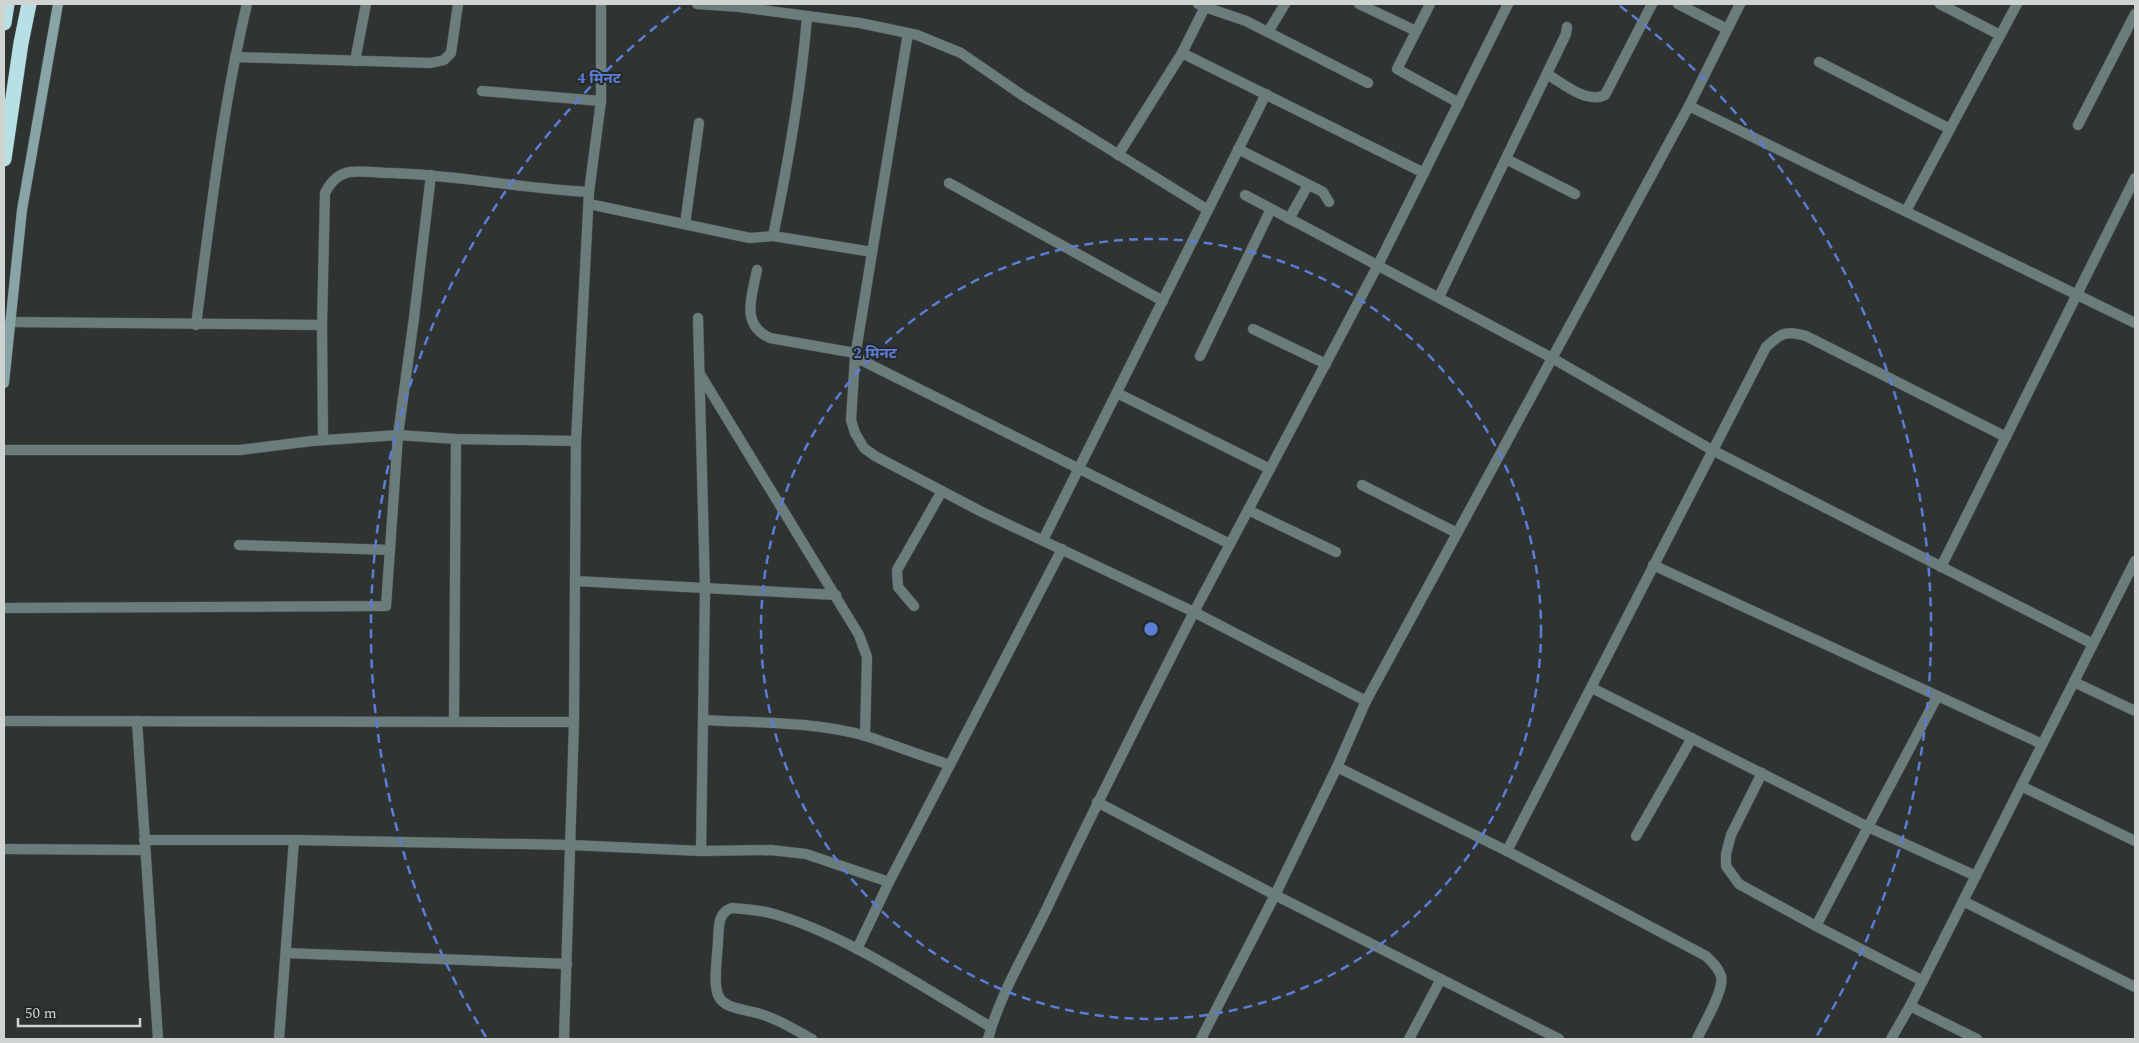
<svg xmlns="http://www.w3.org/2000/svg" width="2139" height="1043" font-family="Spectral,'Noto Sans Devanagari',serif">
	<rect width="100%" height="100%" fill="#2f3432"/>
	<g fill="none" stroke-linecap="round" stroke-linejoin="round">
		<defs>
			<g id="street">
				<path d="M697,4l43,3 120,16 57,12 44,18 61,42 186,115"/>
				<path d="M1198,4l7,3 -23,46 242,120"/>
				<path d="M1359,4l57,27"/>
				<path d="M1430,4l-33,65 62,34"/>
				<path d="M1678,4l49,25"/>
				<path d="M1940,4l60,31"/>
				<path d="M1205,7l41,14 122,62"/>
				<path d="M1268,32l17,-28"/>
				<path d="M908,33l-53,324 -4,63 4,13 9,15 11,8 107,56 212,100 184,-347 130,-261"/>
				<path d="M235,57l196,6 13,-3 7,-7 7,-49"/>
				<path d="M355,61l11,-57"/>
				<path d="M1819,62l131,67"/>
				<path d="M1547,74c15,9 40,30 58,21l47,-91"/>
				<path d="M482,91l119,10"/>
				<path d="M1689,106l446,217"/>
				<path d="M2078,125l57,-111"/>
				<path d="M1238,149l85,43 6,10"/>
				<path d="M1118,155l64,-102"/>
				<path d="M1506,159l69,35"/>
				<path d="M949,183l214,118"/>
				<path d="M1245,195l307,163 160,92 381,194"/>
				<path d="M589,204l161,34 23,-2c15,-72 28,-146 34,-219"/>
				<path d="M1906,211l111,-207"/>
				<path d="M1289,219l19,-34"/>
				<path d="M685,224l14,-101"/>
				<path d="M773,236l99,16"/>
				<path d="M757,270c-5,26 -17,55 13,68l85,15"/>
				<path d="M1439,297l127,-263 1,-7"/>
				<path d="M698,318l7,270 -4,263"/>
				<path d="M10,322l312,3"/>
				<path d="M196,325c14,-107 26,-216 51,-321"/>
				<path d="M1253,329l73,35"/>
				<path d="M1200,356l71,-147"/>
				<path d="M855,357l375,187"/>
				<path d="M700,374l159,261 8,22 -2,79"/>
				<path d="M1117,393l153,76"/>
				<path d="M323,439l-1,-114 3,-132c5,-10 12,-19 25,-21 13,-2 28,1 42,1 66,2 131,16 197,19"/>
				<path d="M4,450h236l72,-9 86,-6 16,-117 17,-143"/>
				<path d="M1362,485l95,48"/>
				<path d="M1248,510l88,42"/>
				<path d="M1043,540l223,-446"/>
				<path d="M239,545l151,5"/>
				<path d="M1653,565l389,179"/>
				<path d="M1941,567l194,-389"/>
				<path d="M575,581l261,14"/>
				<path d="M914,606l-16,-19 -1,-17 45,-79"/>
				<path d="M4,608l382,-2 12,-171 58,4 120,2"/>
				<path d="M2074,682l61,29"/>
				<path d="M1592,688l276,139 69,-130"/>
				<path d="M703,720c53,3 111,1 163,16 28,9 56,20 84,29"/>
				<path d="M4,721l570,1"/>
				<path d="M137,721l21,318"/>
				<path d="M454,721l2,-282"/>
				<path d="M1337,767l170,84 199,105c6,6 12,11 15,20 4,14 -18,49 -24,63"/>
				<path d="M1762,773l-31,62 -5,19v12l13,18 77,42"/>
				<path d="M2021,786l114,55"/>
				<path d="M1097,802l178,93 -74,144"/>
				<path d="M1636,836l56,-98"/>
				<path d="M144,840h150l277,5 130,6 70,-1 35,4 83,28"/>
				<path d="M4,849l141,1"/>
				<path d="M1507,851l259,-504c15,-14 20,-17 40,-11l200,101"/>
				<path d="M1963,901l172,86"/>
				<path d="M857,949l32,-67 173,-333"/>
				<path d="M286,953l281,11"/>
				<path d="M1923,981l-107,-55 52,-99 108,49"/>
				<path d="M1910,1006l67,33"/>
				<path d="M279,1039l15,-199"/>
				<path d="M564,1039l10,-317 2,-281 13,-249 12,-91v-97"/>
				<path d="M812,1039c-19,-10 -37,-22 -59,-27 -11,-3 -28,-4 -34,-15 -7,-12 -1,-43 -1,-57 1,-14 0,-28 14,-32 14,1 28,2 42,6 73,21 151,75 217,113"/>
				<path d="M988,1039c12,-45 39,-89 59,-131 47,-100 97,-198 147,-296l172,89"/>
				<path d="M1409,1039l32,-60"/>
				<path d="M1559,1039l-284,-144 62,-128 29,-66 323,-595 51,-102"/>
				<path d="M1891,1039l19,-33 225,-445"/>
			</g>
			<path id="secondary" d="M4,383l18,-173 36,-206"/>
			<g id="highway">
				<path d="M4,23l3,-19"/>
				<path d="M4,159l17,-116 8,-39"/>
			</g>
		</defs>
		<use href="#street" stroke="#4c514f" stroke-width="11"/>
		<use href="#secondary" stroke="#4c514f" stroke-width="11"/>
		<use href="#highway" stroke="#4c514f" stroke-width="16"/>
		<use href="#street" stroke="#6b7c7d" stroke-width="10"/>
		<use href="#secondary" stroke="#89a4a6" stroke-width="10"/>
		<use href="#highway" stroke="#b6e0e3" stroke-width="15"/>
	</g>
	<g fill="none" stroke="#5b7dd6" stroke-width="2.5" stroke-dasharray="9 6">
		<circle cx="1151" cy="629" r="390"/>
		<path d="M486 1037A780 780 0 0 1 682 6M1620 6A780 780 0 0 1 1816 1037"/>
	</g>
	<circle cx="1151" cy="629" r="8" fill="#5b7dd6" stroke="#252a29" stroke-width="2.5"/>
	<g font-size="15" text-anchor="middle" font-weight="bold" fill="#5b7dd6" stroke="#252a29" stroke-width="4" stroke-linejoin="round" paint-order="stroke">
		<text x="599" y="83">4 मिनट</text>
		<text x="875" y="358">2 मिनट</text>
	</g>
	<rect width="2139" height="1043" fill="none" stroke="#cfd3d1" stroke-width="10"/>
	<path d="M18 1018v8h122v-8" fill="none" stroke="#cfd3d1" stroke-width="2.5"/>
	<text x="25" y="1018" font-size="15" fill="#cfd3d1" stroke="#252a29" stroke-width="4" paint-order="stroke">50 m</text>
</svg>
